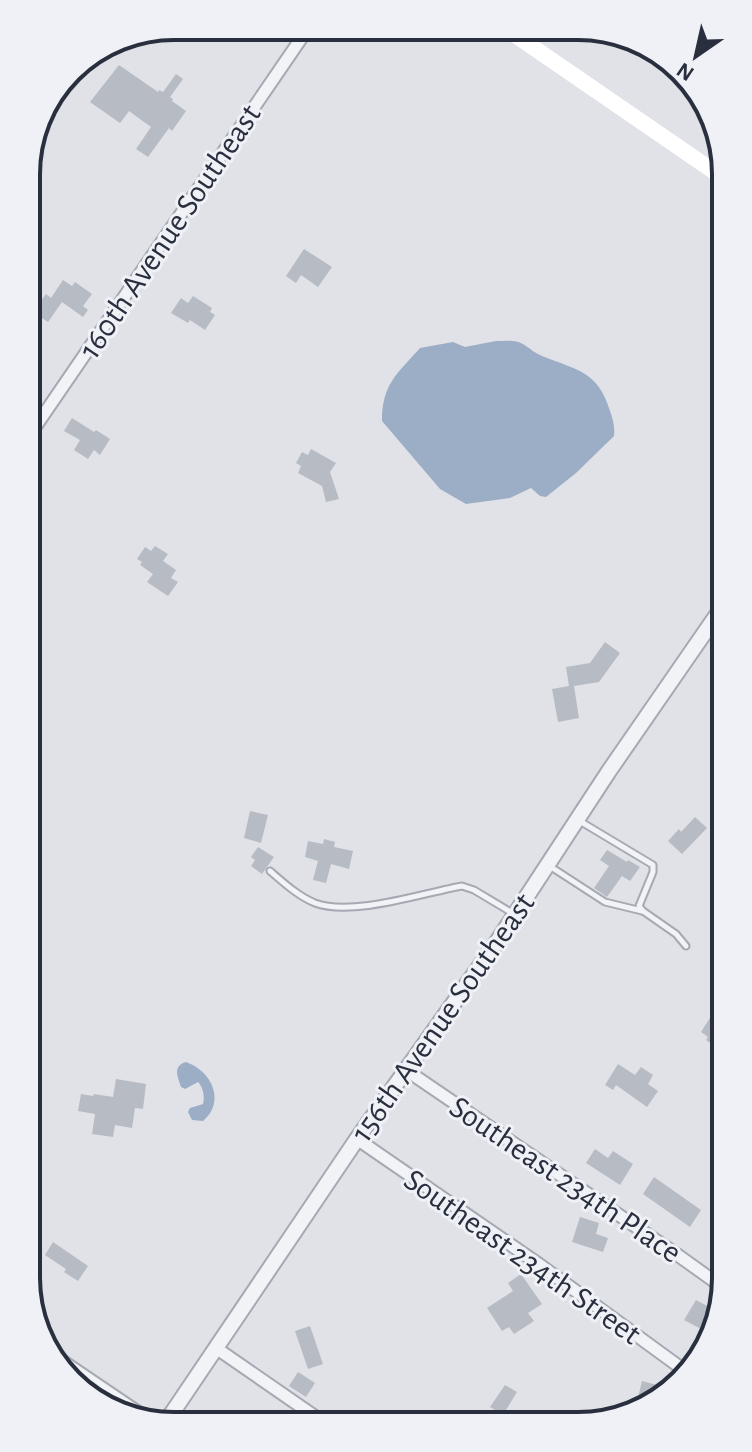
<svg xmlns="http://www.w3.org/2000/svg" width="752" height="1452" font-family="'Alegreya Sans',sans-serif">
	<rect width="100%" height="100%" fill="#e0e2e8"/>
	<g fill="#9cadc6">
		<path d="M496,341c10,0 21,-2 30,5 6,4 9,7 16,10 35,14 56,15 68,55 3,9 5,16 4,25l-38,37 -30,24 -6,-1 -9,-8 -21,10 -44,6 -26,-15 -58,-68c0,-37 15,-47 38,-73l33,-6 12,5z"/>
		<path d="M186,1062c26,9 40,40 17,59l-11,-1 -4,-8 2,-4 13,-4c2,-7 0,-17 -5,-22l-13,7 -4,-2c-3,-10 -9,-21 5,-25z"/>
	</g>
	<g fill="#b7bbc4">
		<path d="M119,65l39,27 1,-2 4,2 13,-18 7,5 -13,18 3,2 -1,2 14,10 -14,20 -3,-3 -21,29 -12,-8 15,-22 -22,-16 -9,12 -30,-21z"/>
		<path d="M304,249l28,18 -14,20 -17,-12 -5,8 -10,-7z"/>
		<path d="M63,280l9,6 3,-4 17,12 -9,12 5,4 -5,7 -21,-15 -14,20 -15,-10 13,-18 5,4z"/>
		<path d="M193,296l19,12 -2,4 5,3 -10,15 -15,-10 -2,3 -17,-10 10,-15 7,5z"/>
		<path d="M72,418l22,14 2,-2 14,9 -10,16 -6,-5 -6,9 -14,-9 6,-10 -16,-9z"/>
		<path d="M311,449l25,14 -6,9 9,27 -13,3 -4,-16 -24,-13 3,-7 -5,-3 6,-11 6,3z"/>
		<path d="M155,546l13,8 -5,7 13,9 -5,8 7,4 -10,14 -21,-14 6,-8 -13,-9 2,-3 -5,-3 8,-12 6,4z"/>
		<path d="M605,642l15,11 -21,29 -25,4 5,32 -21,4 -6,-33 17,-3 -3,-19 24,-4z"/>
		<path d="M250,811l18,4 -7,28 -17,-5z"/>
		<path d="M695,817l12,11 -25,26 -14,-13 11,-12 2,3z"/>
		<path d="M324,839l11,3 -1,5 19,4 -4,18 -18,-5 -5,19 -13,-3 5,-19 -13,-4 3,-16 15,3z"/>
		<path d="M258,847l16,10 -12,17 -11,-8 4,-6 -4,-3z"/>
		<path d="M607,850l20,12 1,-2 12,7 -10,14 -8,-5 -15,21 -13,-9 15,-22 -9,-6z"/>
		<path d="M715,1010l9,6v64l-14,-10 13,-18 -17,-12 2,-3 -7,-5z"/>
		<path d="M618,1064l17,11 6,-8 12,8 -5,9 10,7 -11,16 -31,-22 -3,5 -8,-5z"/>
		<path d="M116,1079l30,5 -3,25 -8,-1 -3,20 -17,-3 -2,12 -21,-3 3,-20 -17,-3 3,-17 12,2 1,-2 19,3z"/>
		<path d="M595,1149l13,9 5,-7 20,13 -13,21 -34,-22z"/>
		<path d="M654,1177l47,33 -11,17 -47,-33z"/>
		<path d="M580,1217l19,6 -3,11 12,4 -5,14 -31,-10z"/>
		<path d="M53,1242l35,24 -10,15 -14,-9 2,-3 -21,-14z"/>
		<path d="M521,1274l21,30 -14,9 6,8 -20,13 -5,-7 -7,4 -15,-23 26,-17 -5,-8z"/>
		<path d="M696,1300l19,10 -12,20 -19,-10z"/>
		<path d="M310,1326l13,38 -15,5 -13,-38z"/>
		<path d="M298,1372l17,11 -9,14 -17,-11z"/>
		<path d="M642,1381l26,7 -24,17 -7,-3z"/>
		<path d="M505,1385l12,7 -14,23 -13,-8z"/>
	</g>
	<g fill="none" stroke-linecap="round" stroke-linejoin="round">
		<defs>
			<g id="service">
				<path d="M578,820l75,45v7l-14,34 4,5 33,23 10,12"/>
				<path d="M548,865l57,37 37,9"/>
				<path d="M270,871c14,12 28,25 45,32 37,14 108,-10 147,-17l12,4 40,24"/>
			</g>
			<g id="minor">
				<path d="M29,436l280,-409"/>
				<path d="M406,1070l273,186 46,33"/>
				<path d="M357,1139l183,126 148,108"/>
				<path d="M216,1348l107,74"/>
				<path d="M55,1356l102,69"/>
			</g>
			<path id="tertiary" d="M164,1425l193,-286 138,-194 114,-174 112,-162"/>
		</defs>
		<use href="#service" stroke="#a5a9b2" stroke-width="9"/>
		<use href="#minor" stroke="#a5a9b2" stroke-width="15"/>
		<use href="#tertiary" stroke="#a5a9b2" stroke-width="18"/>
		<use href="#service" stroke="#f2f3f6" stroke-width="5"/>
		<use href="#minor" stroke="#f2f3f6" stroke-width="11"/>
		<use href="#tertiary" stroke="#f2f3f6" stroke-width="14"/>
		<path stroke="#fff" stroke-width="16" d="M505,28l214,147"/>
	</g>
	<g text-anchor="middle" stroke-width="6" stroke-linejoin="round" paint-order="stroke">
		<g font-size="32" fill="#292f3e" stroke="#eff1f6">
			<text transform="translate(169 231) rotate(-56)" y="11">160th Avenue Southeast</text>
			<text transform="translate(442 1017) rotate(-55)" y="11">156th Avenue Southeast</text>
			<text transform="translate(566 1179) rotate(34)" y="11">Southeast 234th Place</text>
			<text transform="translate(523 1256) rotate(35)" y="11">Southeast 234th Street</text>
		</g>
	</g>
	<path d="M0 0H752V1452H0ZM174 40H578A134 134 0 0 1 712 174V1278A134 134 0 0 1 578 1412H174A134 134 0 0 1 40 1278V174A134 134 0 0 1 174 40Z" fill="#eff1f6" fill-rule="evenodd"/>
	<path fill="none" stroke="#292f3e" stroke-width="4" d="M174 40H578A134 134 0 0 1 712 174V1278A134 134 0 0 1 578 1412H174A134 134 0 0 1 40 1278V174A134 134 0 0 1 174 40Z"/>
	<g transform="translate(696 56) rotate(214)" stroke="#eff1f6" stroke-width="6" paint-order="stroke">
	<path d="M0-6L14 30L0 20L-14 30Z" fill="#292f3e"/>
	<text y="-12" font-size="22" font-weight="bold" text-anchor="middle" fill="#292f3e">N</text>
	</g>
</svg>
